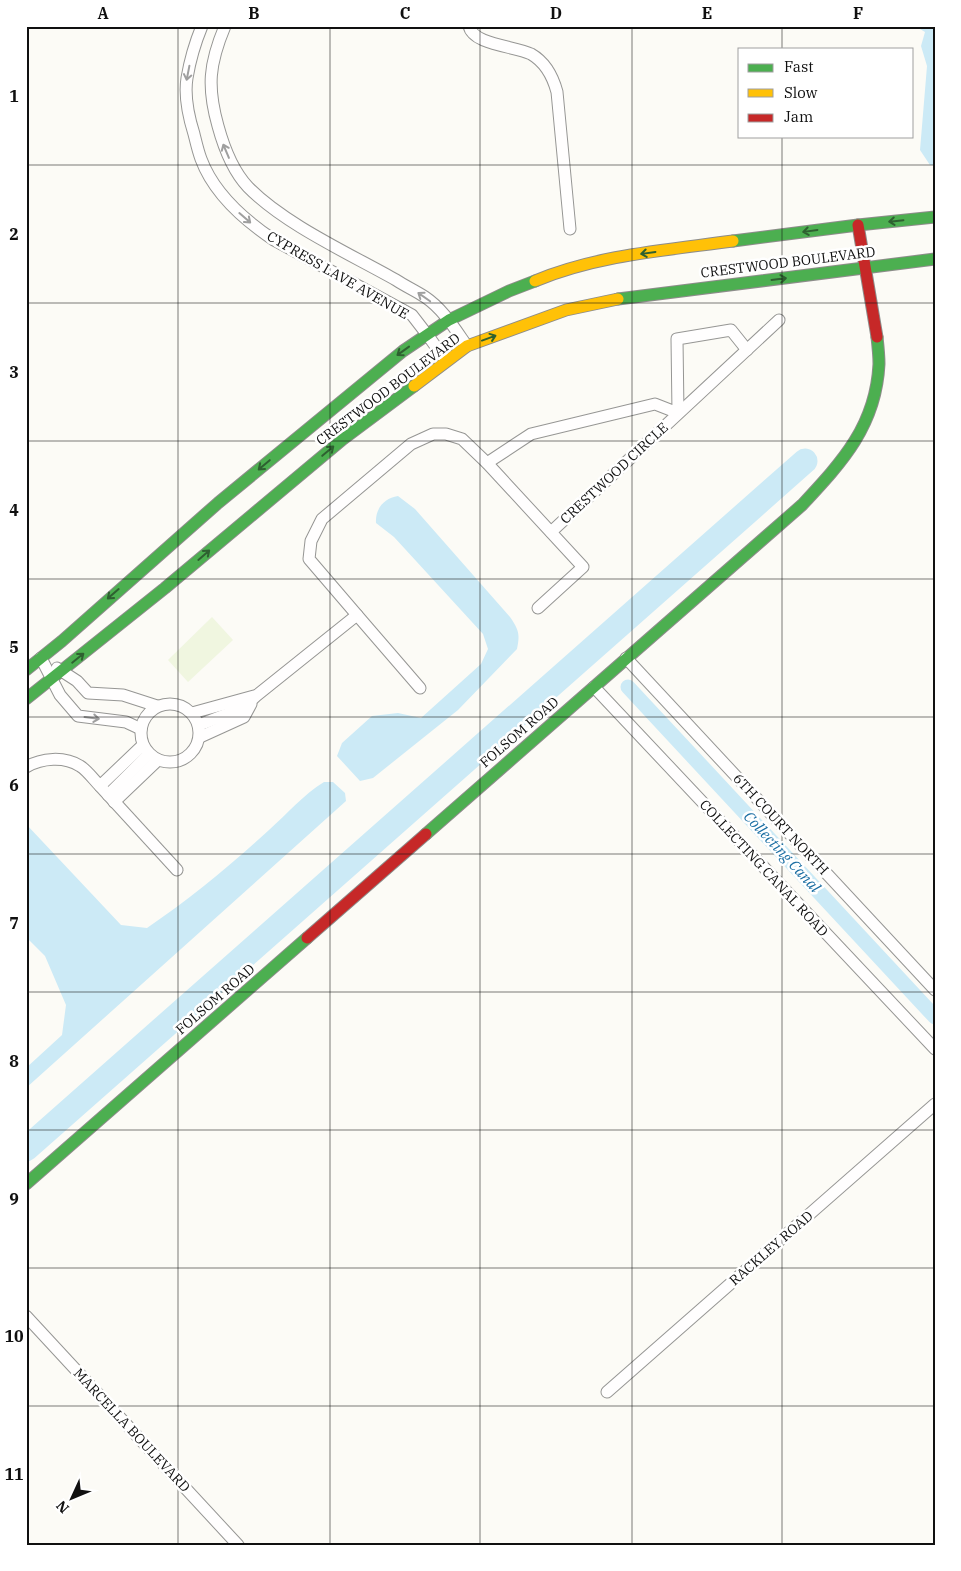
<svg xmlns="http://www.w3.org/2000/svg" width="961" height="1571" font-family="'IBM Plex Serif',serif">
	<rect width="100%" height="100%" fill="#fcfbf6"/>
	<path fill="#f0f6e0" d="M212,617l21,23 -45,42 -20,-22z"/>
	<g fill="#cceaf6">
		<path d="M915,26h20v139h-5l-10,-15 7,-84 -6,-20 4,-14z"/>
		<path d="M398,496l17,13 95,108c9,13 10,17 7,32l-59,61 -85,68 -13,3 -23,-25 5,-13 30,-27 26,-3 23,5 60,-54 7,-15 -5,-15 -89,-97 -18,-14c-1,-14 8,-25 22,-27z"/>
		<path d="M324,782h9l12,11 1,8 -320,287v-20l36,-33 4,-30 -21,-49 -19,-19v-113l95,101 26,3c43,-29 84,-63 122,-98 19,-17 34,-35 55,-48z"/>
	</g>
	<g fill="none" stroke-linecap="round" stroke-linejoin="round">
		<path stroke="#cceaf6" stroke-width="15" d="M628,687l307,330"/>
		<path stroke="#cceaf6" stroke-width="25" d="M26,1149l779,-688"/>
		<defs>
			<g id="street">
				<path d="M202,26c-7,17 -12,34 -15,52 -3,19 1,37 7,56 2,8 4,17 7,25 13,35 43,61 73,81l138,75 17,22 17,24"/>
				<path d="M225,26c-16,38 -18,61 -7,100 6,22 14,44 30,61 36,37 102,67 148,93 9,6 20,11 29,17 18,12 30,32 42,49"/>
				<path d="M469,26c4,19 46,20 62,28 14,8 22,23 26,38l13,137"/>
				<path d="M487,463l44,-29 124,-30 23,9 -1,-74 54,-9 16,20"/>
				<path d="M551,532l228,-212"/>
				<path d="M357,615l-48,-56 2,-18 11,-22 89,-75 22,-10h13l16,5 25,24 96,104 -45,41"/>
				<path d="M41,658l19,37 18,21 48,6 15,7"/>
				<path d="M626,658l309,332"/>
				<path d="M57,668l20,13 11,12 35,2 34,11"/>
				<path d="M594,687l341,362"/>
				<circle cx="170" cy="733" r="29"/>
				<path d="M192,713l62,-17"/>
				<path d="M199,725l44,-17 13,-12 101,-81 63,73"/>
				<path d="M200,737l44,-20 7,-13"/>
				<path d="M26,767c16,-9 38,-11 54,-1 7,4 14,14 20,20l43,-41"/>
				<path d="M100,786l77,84"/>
				<path d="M108,795l41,-41"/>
				<path d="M114,802l44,-42"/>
				<path d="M26,1316l212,229"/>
				<path d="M607,1392l328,-288"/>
			</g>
			<g id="fast">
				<path d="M733,241l125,-16 77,-8"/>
				<path d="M618,299l317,-40"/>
				<path d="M26,670l36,-29 156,-138 185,-152 46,-31 60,-29 26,-10"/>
				<path d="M26,699l139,-111 178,-149 71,-53"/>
				<path d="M426,834l376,-329c40,-43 74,-79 77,-141 0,-9 -1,-18 -2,-27"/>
				<path d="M26,1184l281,-246"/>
			</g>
			<g id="slow">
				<path d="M535,281c62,-26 132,-31 198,-40"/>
				<path d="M414,386l53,-40 99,-36 52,-11"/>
			</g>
			<g id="jam">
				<path d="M858,225l19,112"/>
				<path d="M307,938l119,-104"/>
			</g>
		</defs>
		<use href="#street" stroke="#969694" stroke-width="13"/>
		<use href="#fast" stroke="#8d8c8a" stroke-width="13"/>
		<use href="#slow" stroke="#8d8c8a" stroke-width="13"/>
		<use href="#jam" stroke="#8d8c8a" stroke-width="13"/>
		<use href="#street" stroke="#fffefe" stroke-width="11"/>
		<use href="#fast" stroke="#4caf50" stroke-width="11"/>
		<use href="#slow" stroke="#ffc107" stroke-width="11"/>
		<use href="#jam" stroke="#c62828" stroke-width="11"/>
	</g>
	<defs><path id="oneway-shaft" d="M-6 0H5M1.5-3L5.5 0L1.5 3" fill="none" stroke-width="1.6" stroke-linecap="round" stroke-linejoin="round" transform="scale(1.25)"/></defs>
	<g stroke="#9f9f9f">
		<use href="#oneway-shaft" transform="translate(188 73) rotate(101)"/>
		<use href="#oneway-shaft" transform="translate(226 151) rotate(-113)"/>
		<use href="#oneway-shaft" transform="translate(245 218) rotate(41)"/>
		<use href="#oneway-shaft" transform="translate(424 297) rotate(-145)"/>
		<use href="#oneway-shaft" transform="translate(92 718) rotate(7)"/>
	</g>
	<g stroke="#2e6030">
		<use href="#oneway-shaft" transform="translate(896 221) rotate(174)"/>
		<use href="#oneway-shaft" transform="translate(810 231) rotate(172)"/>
		<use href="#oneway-shaft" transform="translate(648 253) rotate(172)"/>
		<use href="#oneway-shaft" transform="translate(779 279) rotate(-7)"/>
		<use href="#oneway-shaft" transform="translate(489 338) rotate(-20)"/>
		<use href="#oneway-shaft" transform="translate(403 351) rotate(144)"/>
		<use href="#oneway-shaft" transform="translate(328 451) rotate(-40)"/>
		<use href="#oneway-shaft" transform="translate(264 465) rotate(140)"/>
		<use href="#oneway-shaft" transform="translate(204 555) rotate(-41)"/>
		<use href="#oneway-shaft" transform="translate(113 594) rotate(139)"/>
		<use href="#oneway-shaft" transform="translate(78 658) rotate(-39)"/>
	</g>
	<path fill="none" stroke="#101010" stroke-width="1" stroke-opacity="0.55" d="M178,26v1519M330,26v1519M480,26v1519M632,26v1519M782,26v23M782,136v1409M26,165h909M26,303h909M26,441h909M26,579h909M26,717h909M26,854h909M26,992h909M26,1130h909M26,1268h909M26,1406h909"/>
	<g text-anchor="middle" stroke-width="5" stroke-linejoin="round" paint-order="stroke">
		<g font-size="14" fill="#101010" stroke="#fff">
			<text transform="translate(788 262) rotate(-7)" y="5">CRESTWOOD BOULEVARD</text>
			<text transform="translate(338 275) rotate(30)" y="5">CYPRESS LAVE AVENUE</text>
			<text transform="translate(388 389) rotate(-37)" y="5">CRESTWOOD BOULEVARD</text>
			<text transform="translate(614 473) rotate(-43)" y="5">CRESTWOOD CIRCLE</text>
			<text transform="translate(519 732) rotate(-41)" y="5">FOLSOM ROAD</text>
			<text transform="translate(781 824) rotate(47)" y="5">6TH COURT NORTH</text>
			<text transform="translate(764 868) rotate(47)" y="5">COLLECTING CANAL ROAD</text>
			<text transform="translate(215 999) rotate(-41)" y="5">FOLSOM ROAD</text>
			<text transform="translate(771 1248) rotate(-41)" y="5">RACKLEY ROAD</text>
			<text transform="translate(132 1430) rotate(47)" y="5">MARCELLA BOULEVARD</text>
		</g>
		<g font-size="15" font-style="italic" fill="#196da2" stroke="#fff">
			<text transform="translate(782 852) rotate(47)" y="5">Collecting Canal</text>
		</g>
	</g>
	<rect width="961" height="1571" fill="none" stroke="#ffffff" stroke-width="55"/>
	<rect x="738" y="48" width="175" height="90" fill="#ffffff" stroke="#9f9f9f"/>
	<rect x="748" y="64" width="25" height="8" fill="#4caf50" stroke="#9f9f9f"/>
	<text x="784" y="72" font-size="15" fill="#101010">Fast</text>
	<rect x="748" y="89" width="25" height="8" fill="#ffc107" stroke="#9f9f9f"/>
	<text x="784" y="98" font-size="15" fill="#101010">Slow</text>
	<rect x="748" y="114" width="25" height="8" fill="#c62828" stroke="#9f9f9f"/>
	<text x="784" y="122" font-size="15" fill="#101010">Jam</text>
	<g transform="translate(72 1498) rotate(226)" stroke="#ffffff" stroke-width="4" paint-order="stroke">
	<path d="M0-4L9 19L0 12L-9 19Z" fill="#101010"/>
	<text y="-8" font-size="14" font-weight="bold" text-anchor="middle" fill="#101010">N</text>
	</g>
	<rect x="28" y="28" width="906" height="1516" fill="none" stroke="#101010" stroke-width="2"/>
	<g font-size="16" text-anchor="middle" font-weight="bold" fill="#101010">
		<text x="103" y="19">A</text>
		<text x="254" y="19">B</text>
		<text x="405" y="19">C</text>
		<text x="556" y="19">D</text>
		<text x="707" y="19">E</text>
		<text x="858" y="19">F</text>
		<text x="14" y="102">1</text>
		<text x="14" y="240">2</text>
		<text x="14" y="378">3</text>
		<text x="14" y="516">4</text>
		<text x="14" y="653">5</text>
		<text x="14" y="791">6</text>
		<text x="14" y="929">7</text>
		<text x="14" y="1067">8</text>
		<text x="14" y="1205">9</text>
		<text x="14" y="1342">10</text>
		<text x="14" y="1480">11</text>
	</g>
</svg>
